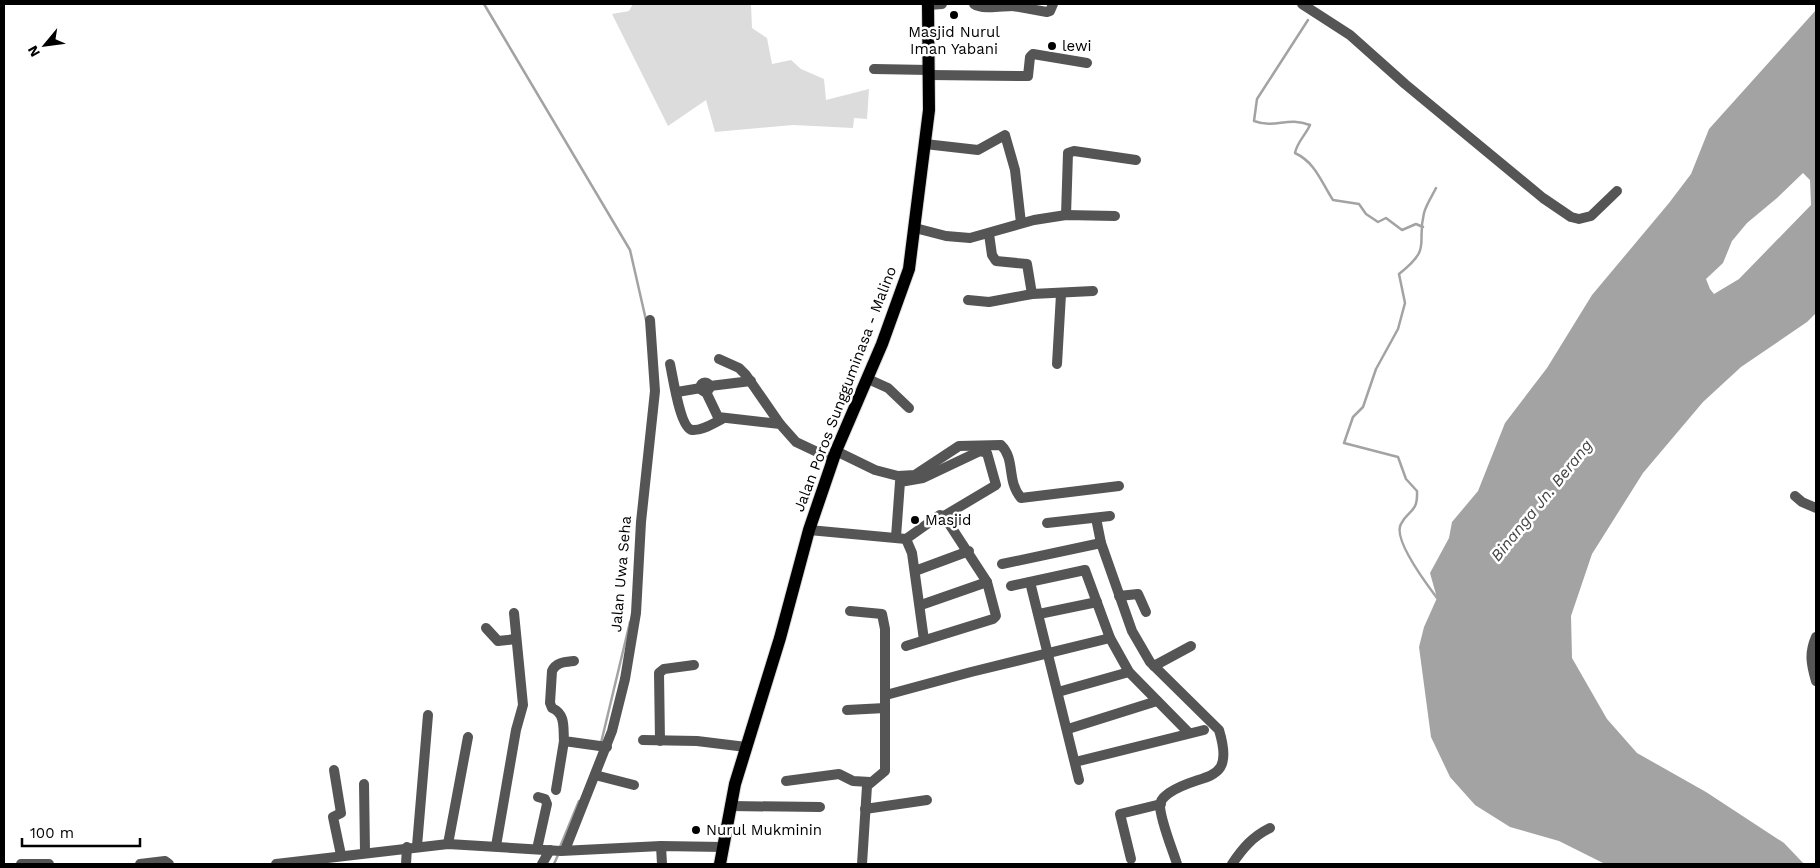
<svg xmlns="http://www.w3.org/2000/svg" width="1820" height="868" font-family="'Work Sans',sans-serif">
	<rect width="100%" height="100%" fill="#fff"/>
	<path fill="#dcdcdc" d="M633,4h118l1,24 15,10 5,26 19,-4 10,9 23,10 2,21 43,-11 -2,30 -13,-1 -1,10 -60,-3 -78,7 -9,-32 -38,26 -56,-112 17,-3z"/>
	<path fill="#a3a3a3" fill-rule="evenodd" d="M1816,10v303l-9,9 -66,45 -38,35 -60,71 -51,81 -21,62 1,42 35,61 30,34 69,39 78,51 20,21h-199l-46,-23 -49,-14 -35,-22 -25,-28 -19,-40 -12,-90 5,-20 13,-29 -7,-25 19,-35 3,-16 26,-31 27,-68 42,-55 45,-73 77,-92 22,-29 18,-45zM1803,173l7,7 1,25 -72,74 -25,15 -4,-5 -4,-10 17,-16 9,-22 15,-18 30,-25z"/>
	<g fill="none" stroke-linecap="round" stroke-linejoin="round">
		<g stroke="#a3a3a3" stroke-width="2.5">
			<path d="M484,4l146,246 16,70"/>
			<path d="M1308,20l-51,79 -3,22c22,8 33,-5 56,4 -5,11 -13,17 -15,28 21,10 26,29 38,47l26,4 7,10 12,8 8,-4 16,12 14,-6 7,3"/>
			<path d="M1436,188c-4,8 -10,17 -12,25 -8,32 9,34 -25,61l6,29 -7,26 -22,40 -13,38 -10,10 -9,26 54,14 8,22 11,12c1,23 -9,18 -16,33 -9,15 27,62 36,74"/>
			<path d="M601,743l29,-121"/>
			<path d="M560,847l19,-46"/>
			<path d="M554,864l4,-9"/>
		</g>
		<defs>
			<path id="primary" d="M720,864l15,-80 45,-146 29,-108 27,-79 46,-107 27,-75 20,-159 -1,-106"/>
		</defs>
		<use href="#primary" stroke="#dbdbdb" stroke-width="14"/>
		<g stroke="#555" stroke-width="10">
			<path d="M974,4c9,6 28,2 39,2v-2"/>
			<path d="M1302,4l48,31 55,49 138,114 28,19 8,2 12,-3 26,-25"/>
			<path d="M928,5l14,-1"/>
			<path d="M1013,6l34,6 3,-1 3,-7"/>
			<path d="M874,69l55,1"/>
			<path d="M929,75l99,1 2,-19 3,-3 54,9"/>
			<path d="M925,144l53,6 27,-15 10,35 6,53"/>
			<path d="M1066,215l2,-62 6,-2 62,9"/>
			<path d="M915,228l31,8 24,2 64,-18 32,-5 49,1"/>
			<path d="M989,234l3,21 4,6 31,3 5,30 61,-3"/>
			<path d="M968,300l21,2 43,-8"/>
			<path d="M719,359l20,9 7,7 34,49"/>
			<path d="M670,364c3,13 10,64 22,66 10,1 22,-7 30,-11"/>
			<path d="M1057,364l4,-70"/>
			<path d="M868,379l20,9 21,20"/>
			<circle cx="705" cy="387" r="4.5"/>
			<path d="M710,386l41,-5"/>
			<path d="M677,392l24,-4"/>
			<path d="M706,392l12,25 62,7 16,18 36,17"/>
			<path d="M836,451l39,19 23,6 17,-1 44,-29 42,-1c15,15 5,35 20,53l98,-12"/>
			<path d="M1795,496l7,6 14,6"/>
			<path d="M1096,518l5,25 31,88 18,31 69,68c17,56 -17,41 -50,63 -4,3 -8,6 -9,11 -1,13 13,47 17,60"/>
			<path d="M1047,523l63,-7"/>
			<path d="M809,530l97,9 6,14 12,87"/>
			<path d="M896,537l4,-55 23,-4 57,-27 7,2 9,32 -52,31"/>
			<path d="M906,539l31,-22 3,-2 4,1 43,66 9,34 -3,3 -87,27"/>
			<path d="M1002,564l99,-21"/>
			<path d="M915,571l54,-20"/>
			<path d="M1030,582l49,198"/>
			<path d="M1011,586l74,-16 25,68 19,34 59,60"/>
			<path d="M1119,596l19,-2 8,18"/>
			<path d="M921,605l66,-23"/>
			<path d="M850,611l32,3 3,15v142l-18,15 -5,78"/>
			<path d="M1039,614l58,-12"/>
			<path d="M486,628l12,13 18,-2"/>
			<path d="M1816,637c-7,16 -5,27 0,44"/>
			<path d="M574,661c-9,1 -18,1 -22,10l-2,32 2,5c14,6 11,20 12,33l43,6"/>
			<path d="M1154,666l37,-20"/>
			<path d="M1058,692l71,-20"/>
			<path d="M886,695l85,-23 139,-34"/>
			<path d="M847,710l38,-2"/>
			<path d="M1068,729l89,-28"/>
			<path d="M643,740l54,1 49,6"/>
			<path d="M660,741l-1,-68 5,-4 30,-4"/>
			<path d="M1075,762l129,-32"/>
			<path d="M334,770l7,43 -8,4 8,38"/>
			<path d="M595,775l39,10"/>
			<path d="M786,781l53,-7 14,7 17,1"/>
			<path d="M364,784l1,68"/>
			<path d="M556,790l8,-49"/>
			<path d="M730,806l90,1"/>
			<path d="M865,809l62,-9"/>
			<path d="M448,844l20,-107"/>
			<path d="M417,846l11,-131"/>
			<path d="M496,846l20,-116 7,-25 -9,-92"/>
			<path d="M661,846l1,18"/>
			<path d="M537,849l10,-45 -2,-5 -7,-2"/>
			<path d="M565,850l47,-119 13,-52 11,-66 5,-91 14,-131 -5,-71"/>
			<path d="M1131,859l-11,-45 41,-10"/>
			<path d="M21,864h28"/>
			<path d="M140,864l25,-3 4,3"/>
			<path d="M276,864l172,-20 113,7 100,-5 62,1"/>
			<path d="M406,864l1,-17"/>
			<path d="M542,864l8,-14"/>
			<path d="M1232,864c11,-16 20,-27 38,-36"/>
		</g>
		<use href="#primary" stroke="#000" stroke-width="12"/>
	</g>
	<g fill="#000" stroke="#fff" stroke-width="2">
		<circle cx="954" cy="15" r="5"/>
		<circle cx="1052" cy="46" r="5"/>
		<circle cx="915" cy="520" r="5"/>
		<circle cx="696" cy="830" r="5"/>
	</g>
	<g text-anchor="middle" stroke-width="5" stroke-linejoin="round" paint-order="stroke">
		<g font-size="15" fill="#000" stroke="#fff" text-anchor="start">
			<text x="954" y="37" text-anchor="middle">Masjid Nurul<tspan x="954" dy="17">Iman Yabani</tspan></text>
			<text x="1062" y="51">lewi</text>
			<text x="925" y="525">Masjid</text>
			<text x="706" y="835">Nurul Mukminin</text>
		</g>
		<g font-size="15" fill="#000" stroke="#fff">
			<text transform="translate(845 389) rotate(-69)" y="5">Jalan Poros Sungguminasa - Malino</text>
			<text transform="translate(621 574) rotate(-85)" y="5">Jalan Uwa Seha</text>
		</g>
		<g font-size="16" font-style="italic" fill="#444" stroke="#fff">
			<text transform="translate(1541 500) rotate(-51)" y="6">Binanga Jn. Berang</text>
		</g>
	</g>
	<rect width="1820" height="868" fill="none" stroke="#000000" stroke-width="10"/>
	<g transform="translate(45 45) rotate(241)" stroke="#ffffff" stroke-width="4" paint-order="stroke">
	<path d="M0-4L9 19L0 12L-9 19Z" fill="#000000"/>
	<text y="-8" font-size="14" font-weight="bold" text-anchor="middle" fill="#000000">N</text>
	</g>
	<path d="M22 838v8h118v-8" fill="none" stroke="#000000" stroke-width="2.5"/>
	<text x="30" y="838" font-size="15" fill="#000000" stroke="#ffffff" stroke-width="4" paint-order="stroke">100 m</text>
</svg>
